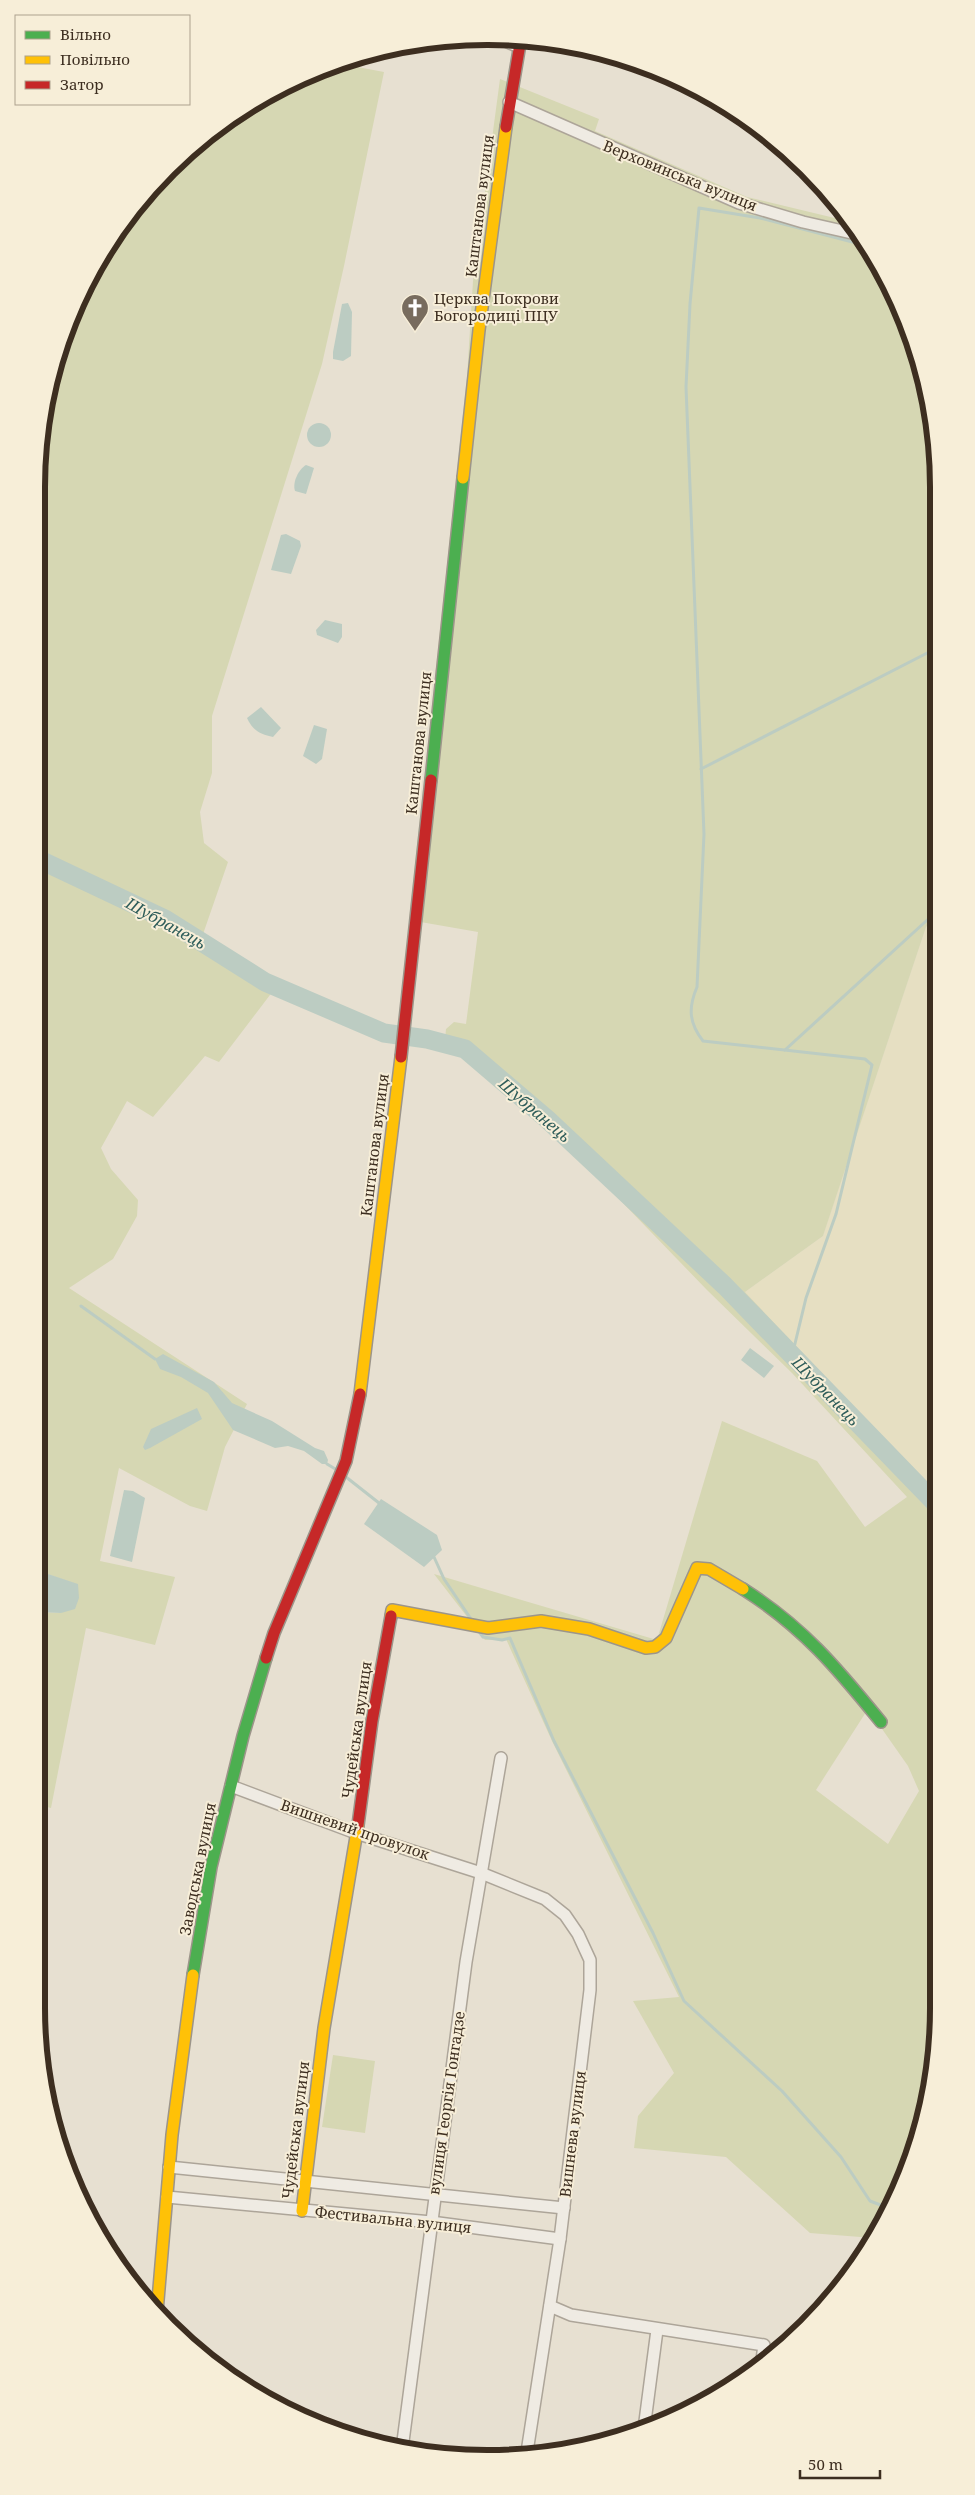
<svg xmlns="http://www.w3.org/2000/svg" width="975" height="2495" font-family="'Noto Serif',serif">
	<rect width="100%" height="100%" fill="#e7e0d1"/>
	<path fill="#e6dfc2" d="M936,917l1,578 -192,-203 78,-56 103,-309z"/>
	<g fill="#d6d7b3" fill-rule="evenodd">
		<path d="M336,63l48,9 -40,194 -22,98 -110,352v57l-12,39 4,31 24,19 -26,75 51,29 20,25 -54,71 -14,-6 -52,61 -26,-16 -26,47 10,21 27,31 -1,16 -24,43 -44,29 178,116 -22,43 -18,64 -17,-5 -71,-38 -19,93 75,16 -20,68 -69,-17 -35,180 -15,-4v-192l25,1 17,-28 -42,-15v-1082l16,-118 31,-82 47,-75 60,-65 72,-51z"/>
		<path d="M500,79l99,40 -4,12 152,66 100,24 45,67 43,140 1,489 -10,10 -103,309 -78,56 192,203 2,513 -16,117 -31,82 -19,31 -63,-5 -84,-76 -92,-9 4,-32 36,-43 -41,-72 46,-4 -127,-256 -46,-102 -21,1 -51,-66 223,66 65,-219 95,40 48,66 42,-30 -115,-124 -85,-83 -114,-118 -63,-59 -69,-57 -17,-6 2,-21 8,-7 12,2 12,-92 -69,-12 58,-543 6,-96zM868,1709l40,57 11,25 -31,53 -72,-54z"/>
		<path d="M333,2055l42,6 -10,72 -43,-6z"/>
	</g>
	<g fill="#bcccc2">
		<path d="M348,303l4,9 -1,44 -8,5 -10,-2v-7l9,-48z"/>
		<circle cx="319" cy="435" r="12"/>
		<path d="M306,465l8,3 -8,26 -11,-3c-3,-9 4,-22 11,-26z"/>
		<path d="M286,534l14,7 1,5 -10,28 -20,-4 10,-35z"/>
		<path d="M325,620l17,4v13l-4,6 -21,-8 -1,-5z"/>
		<path d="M261,707l20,21 -8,9c-13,-3 -20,-6 -26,-19z"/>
		<path d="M314,725l13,4 -5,30 -6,5 -13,-8z"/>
		<path d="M750,1348l24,18 -10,12 -23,-18z"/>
		<path d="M163,1354l51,28 18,21 40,18 43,27 9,3 4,9 -1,4h-5l-18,-13 -16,-5 -13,2 -42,-18 -25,-37 -27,-16 -21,-8 -5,-10z"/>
		<path d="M197,1408l5,11 -52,29 -5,2 -2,-3 8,-18z"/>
		<path d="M124,1490l9,1 12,7 -13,64 -22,-6z"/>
		<path d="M381,1499l56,36 5,15 -18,17 -60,-43z"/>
		<path d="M36,1570l42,14 1,14 -4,11 -14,4 -25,-1z"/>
	</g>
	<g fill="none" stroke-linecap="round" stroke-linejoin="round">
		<g stroke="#bcccc2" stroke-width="3">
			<path d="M701,769l234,-120"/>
			<path d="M785,1050l151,-138"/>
			<path d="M81,1306l74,53"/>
			<path d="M792,1356l14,-58 30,-84 36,-149 -7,-6 -162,-18c-14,-18 -15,-33 -6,-54l7,-153 -18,-447 4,-83 9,-96 61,10 104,27"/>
			<path d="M327,1464l10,6"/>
			<path d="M346,1477l33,26"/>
			<path d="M434,1557l10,22 27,40"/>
			<path d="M480,1633l3,4 19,3 8,-2 44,103 99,192 31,68 98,90 59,66 29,44 21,8"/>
		</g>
		<path stroke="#bcccc2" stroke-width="19" d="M36,858l129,61 100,63 119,51 43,6 38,10 82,70 178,167 213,220"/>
		<defs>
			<g id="street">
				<path d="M499,38l20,9"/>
				<path d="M509,102l230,101 64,19 53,12"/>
				<path d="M231,1786l125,47 125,40 64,26 20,16 13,19 12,26v30l-30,249 -33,213"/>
				<path d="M169,2167l395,41"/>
				<path d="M167,2197l264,25 129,17"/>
				<path d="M550,2306l21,9 193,30 -2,15"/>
				<path d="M644,2429l13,-99"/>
				<path d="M402,2449l64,-487 35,-204"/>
			</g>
			<g id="fast">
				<path d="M431,780l32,-302"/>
				<path d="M743,1589c60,38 94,79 138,133"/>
				<path d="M193,1975l18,-108 32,-131 23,-78"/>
			</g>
			<g id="slow">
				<path d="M463,478l16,-148 27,-203"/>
				<path d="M360,1394l41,-337"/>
				<path d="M391,1616l1,-6 96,18 53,-7 48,8 57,19 9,-1 11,-9 31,-70 12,1 34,20"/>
				<path d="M302,2211l22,-183 34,-203"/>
				<path d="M157,2312l15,-177 21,-160"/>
			</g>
			<g id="jam">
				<path d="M506,127l15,-89"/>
				<path d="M401,1057l30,-277"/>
				<path d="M266,1658l8,-25 72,-172 14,-67"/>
				<path d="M358,1825l14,-104 19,-105"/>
			</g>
		</defs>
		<use href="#street" stroke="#ada599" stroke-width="14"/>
		<use href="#fast" stroke="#9c958a" stroke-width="14"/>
		<use href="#slow" stroke="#9c958a" stroke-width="14"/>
		<use href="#jam" stroke="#9c958a" stroke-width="14"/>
		<use href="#street" stroke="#efebe3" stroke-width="11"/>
		<use href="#fast" stroke="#4caf50" stroke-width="11"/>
		<use href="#slow" stroke="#ffc107" stroke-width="11"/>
		<use href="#jam" stroke="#c62828" stroke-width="11"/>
	</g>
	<defs>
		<symbol id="church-pin" viewBox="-11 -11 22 30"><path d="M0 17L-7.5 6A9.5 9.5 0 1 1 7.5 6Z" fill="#786c5e" stroke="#f7eed8"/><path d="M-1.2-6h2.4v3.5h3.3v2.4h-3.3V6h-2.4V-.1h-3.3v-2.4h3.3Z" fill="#fff"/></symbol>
	</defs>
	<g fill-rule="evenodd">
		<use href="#church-pin" x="399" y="292" width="32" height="43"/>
	</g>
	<g text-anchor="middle" stroke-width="4" stroke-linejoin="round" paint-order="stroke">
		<g font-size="15" fill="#3d2e20" stroke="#f7eed8">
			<text transform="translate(680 176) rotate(22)" y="5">Верховинська вулиця</text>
			<text transform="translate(480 206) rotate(-83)" y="5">Каштанова вулиця</text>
			<text transform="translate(419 743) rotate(-84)" y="5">Каштанова вулиця</text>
			<text transform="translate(375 1145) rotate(-83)" y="5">Каштанова вулиця</text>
			<text transform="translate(357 1730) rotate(-82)" y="5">Чудейська вулиця</text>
			<text transform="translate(355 1830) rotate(19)" y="5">Вишневий провулок</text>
			<text transform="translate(198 1869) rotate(-79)" y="5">Заводська вулиця</text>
			<text transform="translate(447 2103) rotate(-82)" y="5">вулиця Георгія Гонгадзе</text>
			<text transform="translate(296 2130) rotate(-83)" y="5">Чудейська вулиця</text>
			<text transform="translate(573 2134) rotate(-83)" y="5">Вишнева вулиця</text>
			<text transform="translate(393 2220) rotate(6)" y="5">Фестивальна вулиця</text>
		</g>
		<g font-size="15" fill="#3d2e20" stroke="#f7eed8" text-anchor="start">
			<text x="434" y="304">Церква Покрови<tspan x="434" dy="17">Богородиці ПЦУ</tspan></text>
		</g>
		<g font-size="16" font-style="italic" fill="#2f5d5a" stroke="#f7eed8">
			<text transform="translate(166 923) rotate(29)" y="6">Шубранець</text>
			<text transform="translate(535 1110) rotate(41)" y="6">Шубранець</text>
			<text transform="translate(826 1391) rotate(46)" y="6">Шубранець</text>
		</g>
	</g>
	<path d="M0 0H975V2495H0ZM487 45H488A442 442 0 0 1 930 487V2008A442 442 0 0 1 488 2450H487A442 442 0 0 1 45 2008V487A442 442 0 0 1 487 45Z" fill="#f7eed8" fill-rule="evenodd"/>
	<path fill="none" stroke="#3d2e20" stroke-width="6" d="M487 45H488A442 442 0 0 1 930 487V2008A442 442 0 0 1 488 2450H487A442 442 0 0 1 45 2008V487A442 442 0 0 1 487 45Z"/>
	<rect x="15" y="15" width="175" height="90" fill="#f7eed8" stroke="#ada18e"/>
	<rect x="25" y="31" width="25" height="8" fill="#4caf50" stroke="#ada18e"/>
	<text x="60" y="40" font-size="15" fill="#3d2e20">Вільно</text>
	<rect x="25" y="56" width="25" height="8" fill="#ffc107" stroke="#ada18e"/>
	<text x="60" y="65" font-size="15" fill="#3d2e20">Повільно</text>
	<rect x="25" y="81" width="25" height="8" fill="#c62828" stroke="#ada18e"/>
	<text x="60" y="90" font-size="15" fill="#3d2e20">Затор</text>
	<path d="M800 2470v8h80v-8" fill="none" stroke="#3d2e20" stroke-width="2.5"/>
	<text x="808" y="2470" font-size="15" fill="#3d2e20" stroke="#f7eed8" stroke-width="4" paint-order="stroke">50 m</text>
</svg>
